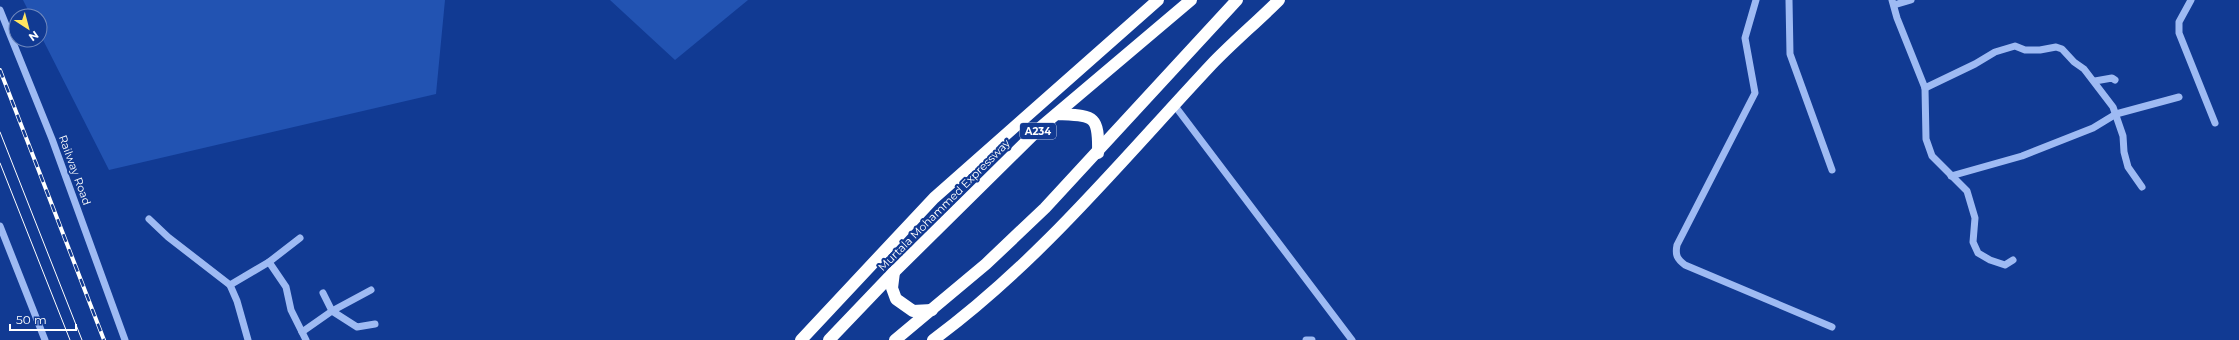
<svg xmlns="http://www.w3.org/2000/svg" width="2239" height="340" font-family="Montserrat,sans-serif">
	<rect width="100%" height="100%" fill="#113a93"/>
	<g fill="#2253b2">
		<path d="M23,0h422l-9,94 -327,76 -69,-136v-18h-9z"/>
		<path d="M610,0h138l-73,60z"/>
	</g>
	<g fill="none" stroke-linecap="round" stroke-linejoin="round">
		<g stroke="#9ebaf3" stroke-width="7">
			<path d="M1756,0l-11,38 10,55 -78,152c-2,10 0,14 8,20l147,62"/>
			<path d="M1789,0l1,54 42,116"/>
			<path d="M1892,0l5,18 28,70 1,51 6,17 35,35 8,27 -2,24 5,11 12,7 15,5 8,-5"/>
			<path d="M2191,0l-12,22v11l36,90"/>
			<path d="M1894,5l17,-5"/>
			<path d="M0,10l52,129 73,201"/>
			<path d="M2095,81l17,-3 3,2"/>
			<path d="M1925,88l50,-24 20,-12 20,-6 10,4h15l16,-3 6,2 12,13 10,7 29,38 10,29 1,16 4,15 14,20"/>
			<path d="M1175,106l177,234"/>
			<path d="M1951,176l71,-20 71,-28 23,-14 63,-17"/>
			<path d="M149,219l19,18 62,48 7,16 11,39"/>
			<path d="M0,226l45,114"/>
			<path d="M269,262l31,-24"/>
			<path d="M230,285l39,-23 17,25 5,23 15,30"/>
			<path d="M371,290l-39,21 25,16 18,-3"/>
			<path d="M302,332l30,-21 -9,-18"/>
			<path d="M1306,340h6"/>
		</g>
		<g stroke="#fff" stroke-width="12">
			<path d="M1057,114c37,2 42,0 41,39"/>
			<path d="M894,272l-2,16 4,11 17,12 19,-1"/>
			<path d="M801,340l133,-142 224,-198"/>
			<path d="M829,340l65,-68 148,-146 149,-126"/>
			<path d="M895,340l91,-76 59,-56 192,-208"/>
			<path d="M933,340c106,-78 189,-180 278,-275 22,-23 46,-43 68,-65"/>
		</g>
		<g stroke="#fff" stroke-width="1">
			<path d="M0,132l82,208"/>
			<path d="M0,163l70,177"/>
		</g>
		<defs>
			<path id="rail" d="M0,70l104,270"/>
		</defs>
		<use href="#rail" stroke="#fff" stroke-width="4"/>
		<use href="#rail" stroke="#113a93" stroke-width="2.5" stroke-dasharray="8" stroke-linecap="butt"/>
	</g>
	<g text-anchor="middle" stroke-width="4" stroke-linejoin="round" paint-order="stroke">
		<rect fill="#113a93" stroke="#b8c4df" stroke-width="1" x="1020" y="123" width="36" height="16" rx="3"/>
		<g font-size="10" font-weight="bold" fill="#fff">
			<text x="1038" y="135">A234</text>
		</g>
		<g font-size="11" fill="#fff" stroke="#113a93">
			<text transform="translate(75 170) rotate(70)" y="4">Railway Road</text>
			<text transform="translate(944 205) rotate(-45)" y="4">Murtala Mohammed Expressway</text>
		</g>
	</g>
	<g transform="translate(28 28) rotate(144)"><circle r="19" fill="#113a93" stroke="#7089be"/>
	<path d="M0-3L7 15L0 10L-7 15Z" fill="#ffe460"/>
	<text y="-6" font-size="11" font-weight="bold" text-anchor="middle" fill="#ffffff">N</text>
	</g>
	<path d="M10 324v6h66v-6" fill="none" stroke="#ffffff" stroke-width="2"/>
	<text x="16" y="324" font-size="12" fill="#ffffff" stroke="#113a93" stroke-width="3" paint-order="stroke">50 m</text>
</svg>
